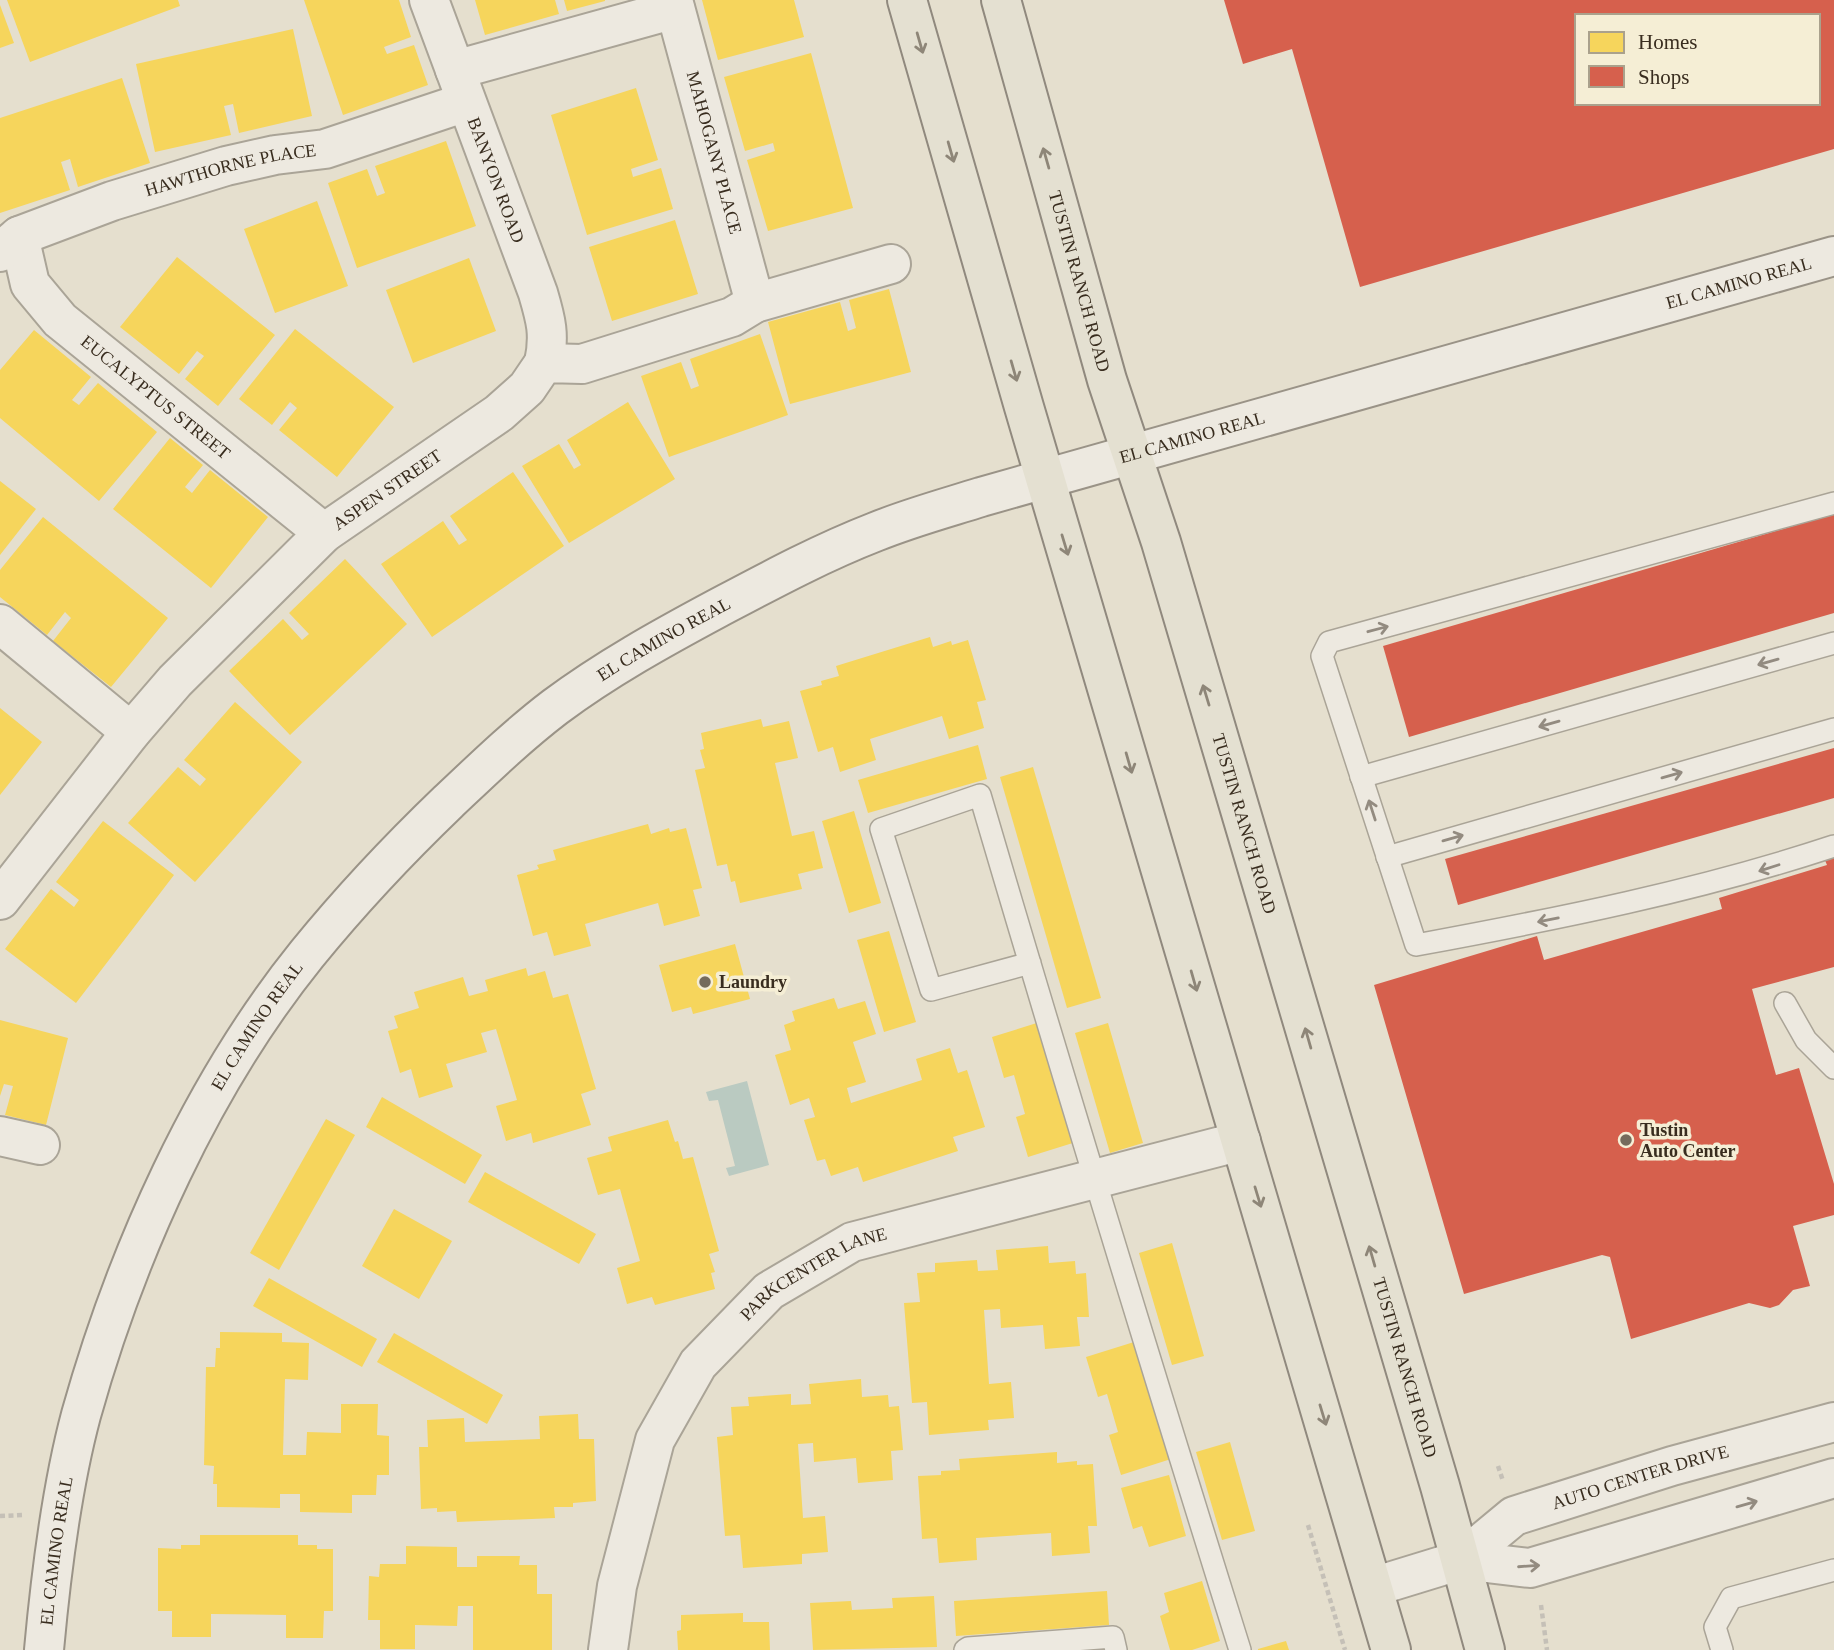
<svg xmlns="http://www.w3.org/2000/svg" width="1834" height="1650" font-family="Georgia,serif">
	<rect width="100%" height="100%" fill="#e5dfce"/>
	<path fill="#bacac1" d="M747,1081l22,84 -40,11 -3,-8 9,-2 -17,-66 -9,1 -3,-9z"/>
	<g fill="#f6d55c">
		<path d="M7,0h171l2,6 -150,56z"/>
		<path d="M304,0h95l12,37 -27,10 3,7 27,-9 14,40 -85,30z"/>
		<path d="M475,0h80l4,14 -74,21z"/>
		<path d="M564,0h41v1l-38,10z"/>
		<path d="M702,0h92l10,37 -86,23z"/>
		<path d="M0,5l14,38 -14,5z"/>
		<path d="M293,29l19,87 -73,17 -6,-29 -9,2 7,29 -76,17 -19,-88z"/>
		<path d="M811,53l42,155 -85,23 -21,-71 28,-9 -2,-8 -28,8 -21,-74z"/>
		<path d="M122,78l28,85 -72,24 -8,-28 -9,3 9,28 -70,23v-95z"/>
		<path d="M636,88l22,72 -27,9 2,8 28,-9 12,41 -86,26 -36,-120z"/>
		<path d="M446,141l30,85 -119,42 -29,-85 39,-14 10,27 8,-3 -10,-27z"/>
		<path d="M317,201l31,85 -73,27 -31,-84z"/>
		<path d="M675,220l23,74 -86,27 -23,-74z"/>
		<path d="M177,257l98,78 -57,71 -33,-27 19,-23 -7,-5 -18,23 -59,-47z"/>
		<path d="M469,258l27,73 -83,32 -27,-73z"/>
		<path d="M889,289l22,83 -121,32 -22,-82 72,-20 8,29 8,-3 -7,-28z"/>
		<path d="M295,329l99,78 -57,70 -58,-47 18,-22 -7,-6 -18,23 -33,-26z"/>
		<path d="M34,330l57,47 -19,23 7,5 19,-22 59,49 -58,69 -99,-83v-48z"/>
		<path d="M760,334l28,81 -119,42 -28,-81 40,-14 10,27 8,-3 -9,-27z"/>
		<path d="M628,402l47,77 -106,64 -47,-77 37,-22 15,25 7,-4 -14,-25z"/>
		<path d="M170,438l33,27 -18,22 7,6 18,-23 58,47 -57,71 -98,-79z"/>
		<path d="M513,472l51,74 -132,91 -51,-73 62,-43 16,24 8,-5 -17,-24z"/>
		<path d="M0,481l36,28 -36,46z"/>
		<path d="M43,517l125,101 -57,69 -58,-46 18,-23 -6,-6 -18,23 -47,-38v-27z"/>
		<path d="M345,559l62,65 -117,111 -61,-64 54,-52 19,21 7,-6 -20,-21z"/>
		<path d="M930,637l3,10 18,-6 1,4 16,-5 18,60 -9,2 7,26 -35,11 -7,-23 -72,23 6,21 -36,12 -7,-25 -15,5 -18,-61 22,-6 -1,-4 18,-5 -3,-10z"/>
		<path d="M235,702l67,60 -107,120 -67,-59 50,-56 22,19 6,-7 -22,-19z"/>
		<path d="M0,708l42,34 -42,53z"/>
		<path d="M761,719l2,8 26,-6 9,37 -23,5 17,73 22,-5 9,37 -25,6 4,15 -62,14 -5,-22 -4,1 -4,-18 -10,2 -22,-96 10,-2 -5,-18 4,-1 -3,-16z"/>
		<path d="M978,745l9,34 -119,34 -10,-33z"/>
		<path d="M1033,767l68,231 -34,10 -67,-231z"/>
		<path d="M854,811l27,92 -32,10 -27,-92z"/>
		<path d="M103,821l71,54 -98,128 -71,-54 46,-60 23,18 5,-7 -23,-18z"/>
		<path d="M648,824l3,10 18,-6 1,4 16,-4 16,60 -9,2 7,26 -36,10 -6,-23 -73,21 6,22 -37,10 -7,-24 -14,4 -16,-61 22,-6 -2,-4 19,-5 -3,-10z"/>
		<path d="M889,931l27,91 -32,10 -27,-92z"/>
		<path d="M735,944l15,55 -57,15 -2,-7 -19,5 -13,-47z"/>
		<path d="M526,968l2,8 17,-5 8,27 15,-4 28,95 -15,5 10,31 -58,18 -2,-10 -25,8 -10,-35 21,-6 -21,-71 -15,4 6,19 -41,12 7,23 -34,11 -8,-29 -11,4 -12,-42 10,-3 -4,-12 25,-8 -5,-16 49,-15 6,19 19,-5 -3,-11z"/>
		<path d="M834,998l4,11 27,-8 11,33 -23,8 13,40 -19,6 4,15 71,-23 -6,-21 34,-11 8,25 9,-3 18,57 -32,10 5,14 -95,31 -5,-15 -27,9 -6,-17 -8,2 -13,-41 11,-3 -6,-19 -19,7 -15,-50 16,-5 -7,-25 11,-4 -3,-10z"/>
		<path d="M0,1020l68,18 -22,87 -41,-10 8,-29 -9,-2 -4,12z"/>
		<path d="M1040,1022l36,120 -48,15 -12,-40 9,-3 -11,-39 -10,3 -12,-41z"/>
		<path d="M1108,1023l35,120 -33,10 -35,-120z"/>
		<path d="M382,1097l100,58 -17,29 -99,-57z"/>
		<path d="M326,1119l29,16 -76,135 -29,-17z"/>
		<path d="M668,1120l7,22 3,-1 5,18 10,-2 26,94 -10,3 6,18 -4,1 4,16 -60,16 -3,-8 -25,7 -10,-36 23,-7 -20,-72 -22,6 -11,-37 25,-7 -4,-14z"/>
		<path d="M485,1172l111,62 -17,30 -111,-62z"/>
		<path d="M394,1209l58,32 -33,58 -57,-33z"/>
		<path d="M1172,1243l32,113 -32,9 -33,-112z"/>
		<path d="M1048,1246l1,17 26,-2 1,13 10,-1 3,44h-12l3,29 -35,3 -2,-24 -42,3 -1,-19 -16,1 5,74 22,-2 3,36 -26,2 1,10 -60,5 -2,-33 -15,1 -8,-100 16,-1 -3,-29 18,-1v-9l42,-3 1,11 20,-1 -2,-20z"/>
		<path d="M269,1278l108,61 -15,28 -109,-61z"/>
		<path d="M220,1332l62,1v9l27,1 -1,37 -23,-1 -2,76h23l1,-23 34,1v-29h37l-1,31 12,1v39h-12l-1,20h-24v18l-52,-1v-18h-20v14l-63,-1v-23h-4l1,-18 -10,-1 2,-98h9l1,-19h4z"/>
		<path d="M394,1333l109,62 -16,29 -110,-62z"/>
		<path d="M1134,1342l37,117 -50,16 -12,-40 9,-3 -11,-38 -9,3 -12,-40z"/>
		<path d="M861,1379l1,18 26,-2 1,12 10,-1 4,44 -12,1 2,29 -35,3 -2,-25 -42,4 -1,-19 -15,1 5,74 22,-2 3,36 -26,2v10l-59,4 -3,-33 -15,1 -8,-99 16,-2 -2,-28 18,-1 -1,-9 43,-3v11l20,-1 -2,-20z"/>
		<path d="M578,1414l1,25h15l2,62 -23,2v4h-19l1,11 -98,4 -1,-11 -19,1v-4l-16,1 -2,-62h9l-1,-27 37,-2 1,24 75,-3 -1,-23z"/>
		<path d="M1230,1442l25,89 -33,9 -26,-88z"/>
		<path d="M1057,1452v11l20,-2v4l16,-1 4,62h-9l2,27 -38,3 -1,-23 -75,5 1,22 -38,3 -2,-25 -15,1 -4,-63 23,-1v-4l19,-1 -1,-11z"/>
		<path d="M1169,1475l17,61 -37,11 -7,-21 -9,3 -12,-41z"/>
		<path d="M200,1535h98v10h19v4h16v62h-9l-1,27h-37v-23l-75,-1v23h-39v-26h-14v-63l23,1v-4h19z"/>
		<path d="M406,1546l51,1v20h20v-11h43l-1,9h18v29h15v56h-79v-44h-15l-1,20 -42,-1v24h-35v-29h-12l1,-44 10,1 1,-13h26z"/>
		<path d="M1202,1581l18,60 -28,9h-22l-10,-34 9,-4 -5,-19z"/>
		<path d="M1107,1591l2,34 -153,11 -2,-35z"/>
		<path d="M934,1596l3,51 -124,3 -3,-47 41,-2 1,9 41,-2 -1,-10z"/>
		<path d="M743,1613v9h26l1,28h-92l-1,-19 4,-1v-15z"/>
		<path d="M1286,1641l3,9h-31v-1z"/>
	</g>
	<g fill="#d6604d" fill-rule="evenodd">
		<path d="M1224,0h610v149l-474,138 -68,-238 -49,15zM1577,16h241v87h-241z"/>
		<path d="M1834,514v99l-425,124 -26,-91z"/>
		<path d="M1834,748v50l-376,107 -13,-46z"/>
		<path d="M1834,855v112l-82,22 24,86 23,-7 35,116v31l-41,11 17,60 -17,4 -14,15 -9,3 -21,-5 -118,36 -21,-82 -8,-2 -138,39 -90,-309 163,-49 7,24 178,-51 -3,-11 108,-33 -3,-7z"/>
	</g>
	<g fill="none" stroke-linecap="round" stroke-linejoin="round">
		<defs>
			<g id="service">
				<path d="M1834,503l-505,139 -7,14 94,289c141,-26 282,-54 418,-99"/>
				<path d="M1361,777l473,-134"/>
				<path d="M1387,857l447,-128"/>
				<path d="M1030,963l-99,27 -50,-161 99,-34c84,286 171,570 260,855"/>
				<path d="M1785,1003l21,37 28,28"/>
				<path d="M965,1650l3,-2 145,-11 3,13"/>
				<path d="M1722,1650l-7,-23 16,-29 103,-28"/>
			</g>
			<g id="minor">
				<path id="s1" d="M429,0l109,293c8,27 12,42 6,70"/>
				<path id="s2" d="M673,0l82,303"/>
				<path d="M455,70l220,-61"/>
				<path id="s3" d="M19,236l11,48 30,36 264,213"/>
				<path id="s4" d="M0,252l19,-16 93,-35 114,-35 49,-11 50,-6 141,-47"/>
				<path d="M0,624l131,108"/>
				<path id="s5" d="M0,900l131,-168 44,-51 149,-148 175,-120 28,-25 17,-25 38,1 150,-47 23,-14 136,-39"/>
				<path d="M0,1136l40,9"/>
				<path id="s6" d="M608,1650l9,-64 38,-146 43,-76 71,-73 83,-49 389,-101"/>
			</g>
			<g id="tertiary">
				<path id="s7" d="M1461,1560l53,-44 158,-50 162,-44"/>
				<path d="M1373,1587l88,-27 69,8 304,-90"/>
			</g>
			<g id="secondary">
				<path id="s8" d="M44,1650c7,-77 17,-160 37,-235 45,-161 121,-331 226,-461 44,-54 91,-104 141,-152 34,-32 69,-66 107,-95 51,-38 107,-69 163,-99 51,-27 103,-55 157,-76 34,-14 71,-24 106,-35l853,-241"/>
			</g>
			<g id="primary">
				<path d="M907,0l117,407 367,1243"/>
				<path id="s9" d="M1001,0l106,380 54,162 279,944 45,164"/>
			</g>
		</defs>
		<use href="#service" stroke="#aaa497" stroke-width="24"/>
		<use href="#minor" stroke="#aaa497" stroke-width="42"/>
		<use href="#tertiary" stroke="#aaa497" stroke-width="42"/>
		<use href="#secondary" stroke="#9a9387" stroke-width="42"/>
		<use href="#primary" stroke="#90897e" stroke-width="42"/>
		<g stroke="#c5c0b7" stroke-width="4.5" stroke-dasharray="5 3.5" stroke-linecap="butt">
			<path d="M1498,1466l5,15"/>
			<path d="M0,1516l24,-1"/>
			<path d="M1308,1525l37,125"/>
			<path d="M1541,1605l6,45"/>
		</g>
		<use href="#service" stroke="#ede9e0" stroke-width="21"/>
		<use href="#minor" stroke="#ede9e0" stroke-width="38"/>
		<use href="#tertiary" stroke="#ede9e0" stroke-width="38"/>
		<use href="#secondary" stroke="#ede9e0" stroke-width="38"/>
		<use href="#primary" stroke="#e4e0d1" stroke-width="38"/>
	</g>
	<defs><path id="oneway-shaft" d="M-6 0H5M1.5-3L5.5 0L1.5 3" fill="none" stroke-width="1.6" stroke-linecap="round" stroke-linejoin="round" transform="scale(1.75)"/></defs>
	<g stroke="#8e8678">
		<use href="#oneway-shaft" transform="translate(920 43) rotate(74)"/>
		<use href="#oneway-shaft" transform="translate(951 152) rotate(74)"/>
		<use href="#oneway-shaft" transform="translate(1046 158) rotate(-106)"/>
		<use href="#oneway-shaft" transform="translate(1014 371) rotate(74)"/>
		<use href="#oneway-shaft" transform="translate(1065 545) rotate(73)"/>
		<use href="#oneway-shaft" transform="translate(1206 695) rotate(-107)"/>
		<use href="#oneway-shaft" transform="translate(1129 763) rotate(74)"/>
		<use href="#oneway-shaft" transform="translate(1194 981) rotate(74)"/>
		<use href="#oneway-shaft" transform="translate(1308 1038) rotate(-106)"/>
		<use href="#oneway-shaft" transform="translate(1258 1197) rotate(73)"/>
		<use href="#oneway-shaft" transform="translate(1372 1256) rotate(-106)"/>
		<use href="#oneway-shaft" transform="translate(1323 1415) rotate(73)"/>
	</g>
	<g stroke="#938b80">
		<use href="#oneway-shaft" transform="translate(1378 629) rotate(-15)"/>
		<use href="#oneway-shaft" transform="translate(1768 662) rotate(164)"/>
		<use href="#oneway-shaft" transform="translate(1549 724) rotate(164)"/>
		<use href="#oneway-shaft" transform="translate(1672 775) rotate(-16)"/>
		<use href="#oneway-shaft" transform="translate(1372 810) rotate(-108)"/>
		<use href="#oneway-shaft" transform="translate(1453 838) rotate(-16)"/>
		<use href="#oneway-shaft" transform="translate(1769 868) rotate(162)"/>
		<use href="#oneway-shaft" transform="translate(1548 920) rotate(169)"/>
		<use href="#oneway-shaft" transform="translate(1747 1504) rotate(-16)"/>
		<use href="#oneway-shaft" transform="translate(1529 1566) rotate(-4)"/>
	</g>
	<g fill="#756b5c" stroke="#f5eed5" stroke-width="2.5">
		<circle cx="705" cy="982" r="7"/>
		<circle cx="1626" cy="1140" r="7"/>
	</g>
	<g text-anchor="middle" stroke-width="7" stroke-linejoin="round" paint-order="stroke">
		<g font-size="18" fill="#392d1f" stroke="#f5eed5">
			<text dy="6" stroke="none"><textPath href="#s2" startOffset="158">MAHOGANY PLACE</textPath></text>
			<text dy="6" stroke="none"><textPath href="#s4" startOffset="247">HAWTHORNE PLACE</textPath></text>
			<text dy="6" stroke="none"><textPath href="#s1" startOffset="192">BANYON ROAD</textPath></text>
			<text dy="6" stroke="none"><textPath href="#s9" startOffset="292">TUSTIN RANCH ROAD</textPath></text>
			<text dy="6" stroke="none"><textPath href="#s8" startOffset="2370">EL CAMINO REAL</textPath></text>
			<text dy="6" stroke="none"><textPath href="#s3" startOffset="219">EUCALYPTUS STREET</textPath></text>
			<text dy="6" stroke="none"><textPath href="#s8" startOffset="1802">EL CAMINO REAL</textPath></text>
			<text dy="6" stroke="none"><textPath href="#s5" startOffset="567">ASPEN STREET</textPath></text>
			<text dy="6" stroke="none"><textPath href="#s8" startOffset="1234">EL CAMINO REAL</textPath></text>
			<text dy="6" stroke="none"><textPath href="#s9" startOffset="859">TUSTIN RANCH ROAD</textPath></text>
			<text dy="6" stroke="none"><textPath href="#s8" startOffset="667">EL CAMINO REAL</textPath></text>
			<text dy="6" stroke="none"><textPath href="#s6" startOffset="452">PARKCENTER LANE</textPath></text>
			<text dy="6" stroke="none"><textPath href="#s9" startOffset="1426">TUSTIN RANCH ROAD</textPath></text>
			<text dy="6" stroke="none"><textPath href="#s7" startOffset="201">AUTO CENTER DRIVE</textPath></text>
			<text dy="6" stroke="none"><textPath href="#s8" startOffset="100">EL CAMINO REAL</textPath></text>
		</g>
		<g font-size="18" font-weight="bold" fill="#392d1f" stroke="#f5eed5" text-anchor="start">
			<text x="719" y="988">Laundry</text>
			<text x="1640" y="1136">Tustin<tspan x="1640" dy="21">Auto Center</tspan></text>
		</g>
	</g>
	<rect x="1575" y="14" width="245" height="91" fill="#f5eed5" stroke="#aaa18c" stroke-width="2"/>
	<rect x="1589" y="32" width="35" height="21" fill="#f6d55c" stroke="#aaa18c" stroke-width="2"/>
	<text x="1638" y="49" font-size="21" fill="#392d1f">Homes</text>
	<rect x="1589" y="66" width="35" height="21" fill="#d6604d" stroke="#aaa18c" stroke-width="2"/>
	<text x="1638" y="84" font-size="21" fill="#392d1f">Shops</text>
</svg>
